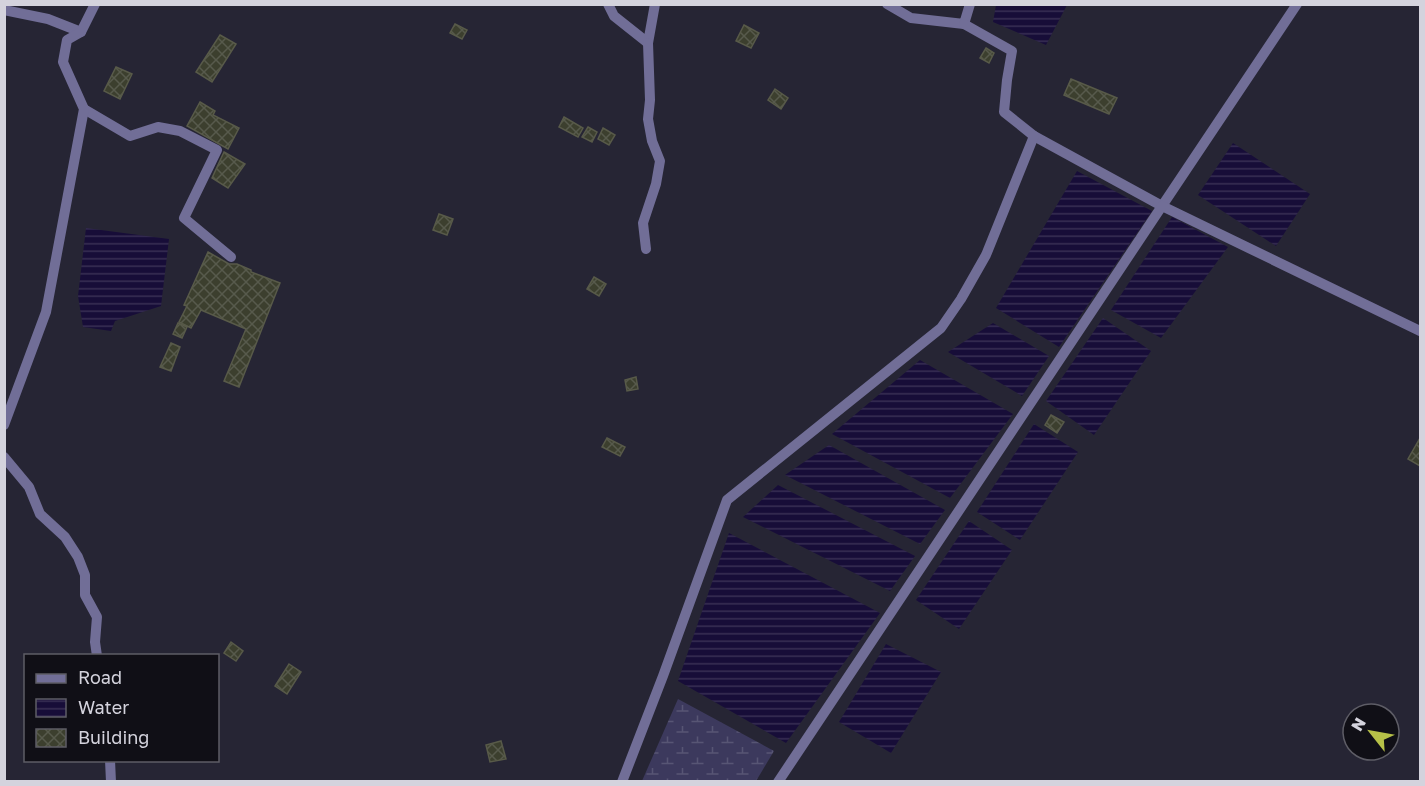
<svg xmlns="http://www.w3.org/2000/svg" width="1425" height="786" font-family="'Golos Text',sans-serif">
	<defs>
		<pattern id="wetland-marsh" width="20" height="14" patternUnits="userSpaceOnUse" patternTransform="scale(1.5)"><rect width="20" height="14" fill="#3c395d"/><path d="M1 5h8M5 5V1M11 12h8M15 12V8" fill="none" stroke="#575574"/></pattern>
		<pattern id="water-rules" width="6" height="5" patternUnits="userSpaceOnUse" patternTransform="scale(1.5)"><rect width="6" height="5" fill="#170d38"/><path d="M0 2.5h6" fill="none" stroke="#382f54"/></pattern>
		<pattern id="building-cross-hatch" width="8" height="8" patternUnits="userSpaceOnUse" patternTransform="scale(1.5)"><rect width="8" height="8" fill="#3c3f2e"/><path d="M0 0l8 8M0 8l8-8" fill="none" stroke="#575a4c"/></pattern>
	</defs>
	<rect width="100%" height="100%" fill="#262534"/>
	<path fill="url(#wetland-marsh)" d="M678,699l96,52 -18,30h-114z"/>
	<g fill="url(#water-rules)">
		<path d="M996,5v-1l71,1 -21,40 -53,-23z"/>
		<path d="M1233,143l77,51 -34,52 -78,-51z"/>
		<path d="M1077,171l75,40 -93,136 -63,-39z"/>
		<path d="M1172,217l56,30 -67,91 -50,-28z"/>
		<path d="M86,228l83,11 -8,67 -46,15 -4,10 -28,-4 -5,-31z"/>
		<path d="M1103,318l48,33 -57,84 -48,-34z"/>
		<path d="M993,323l56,33 -27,40 -74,-44z"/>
		<path d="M920,360l93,54 -63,84 -118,-64z"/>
		<path d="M1034,424l44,28 -58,88 -43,-28z"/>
		<path d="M829,445l116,65 -25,34 -135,-69z"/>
		<path d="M778,485l137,71 -25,35 -147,-74z"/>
		<path d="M969,521l43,29 -53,79 -43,-29z"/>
		<path d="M729,533l151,80 -94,130 -108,-62z"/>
		<path d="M886,644l55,28 -50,81 -52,-31z"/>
	</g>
	<g fill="url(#building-cross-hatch)" stroke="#585a49" stroke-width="1.5">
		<path d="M455,24l12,6 -5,9 -12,-6z"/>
		<path d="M744,25l15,8 -8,15 -15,-7z"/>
		<path d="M220,35l16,9 -24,38 -16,-10z"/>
		<path d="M986,48l8,5 -5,10 -9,-5z"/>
		<path d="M116,67l16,7 -12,25 -16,-8z"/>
		<path d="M1071,79l46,19 -8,16 -45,-19z"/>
		<path d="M775,89l13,9 -7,11 -13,-9z"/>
		<path d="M200,102l15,9 -2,4 26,13 -11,21 -41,-23z"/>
		<path d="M564,117l19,11 -5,9 -19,-10z"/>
		<path d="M588,127l9,5 -5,10 -10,-5z"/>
		<path d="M603,128l12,7 -6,10 -11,-6z"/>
		<path d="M224,152l21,12 -17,24 -16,-10z"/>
		<path d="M439,214l14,5 -6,16 -14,-5z"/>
		<path d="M208,252l21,12h8l14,6v2l29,11 -41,104 -15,-6 22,-52 -45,-19 -10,18 -12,-6 8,-16 -3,-1z"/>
		<path d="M594,277l12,7 -7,12 -12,-7z"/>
		<path d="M178,323l9,4 -5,11 -9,-4z"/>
		<path d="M171,343l9,4 -9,24 -11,-4z"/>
		<path d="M636,377l2,12 -11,2 -2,-11z"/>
		<path d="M1051,415l13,7 -7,11 -12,-8z"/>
		<path d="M607,438l18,9 -5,9 -18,-9z"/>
		<path d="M1420,438v28l-12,-7z"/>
		<path d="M231,642l12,9 -7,10 -12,-8z"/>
		<path d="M289,664l12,8 -14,22 -12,-8z"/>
		<path d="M501,741l5,18 -16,3 -4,-17z"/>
	</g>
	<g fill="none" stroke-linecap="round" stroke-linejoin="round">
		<g stroke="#716e97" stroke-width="10">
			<path d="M608,4l6,12 34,27 7,-39"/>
			<path d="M887,4l24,14 53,6 6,-20"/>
			<path d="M4,10l44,9 33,13"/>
			<path d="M84,109l46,27 28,-9 22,4 37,19 -33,68 47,39"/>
			<path d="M1034,136l128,70 135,-202"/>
			<path d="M646,249l-3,-26 13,-39 4,-23 -8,-20 -4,-22 2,-19 -2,-57"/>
			<path d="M4,425l42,-113 38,-203 -21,-47 4,-22 14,-8 14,-28"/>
			<path d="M4,457l25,30 11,27 25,23 13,20 7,18v20l12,22 -2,25 2,14"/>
			<path d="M110,760l1,22"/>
			<path d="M622,782l41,-106 64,-176 214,-172 20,-29 25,-44 48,-119 -30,-24 3,-32 5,-29 -48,-27"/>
			<path d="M778,782l384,-576 258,125"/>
		</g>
	</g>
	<rect width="1425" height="786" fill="none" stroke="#d4d3dd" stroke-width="12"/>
	<rect x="24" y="654" width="195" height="108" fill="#100f16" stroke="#5e5d66" stroke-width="1.5"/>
	<rect x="36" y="674" width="30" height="9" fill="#716e97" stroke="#5e5d66" stroke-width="1.5"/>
	<text x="78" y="684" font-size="18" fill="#d4d3dd">Road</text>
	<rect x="36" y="699" width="30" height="18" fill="url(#water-rules)" stroke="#5e5d66" stroke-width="1.5"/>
	<text x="78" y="714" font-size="18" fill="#d4d3dd">Water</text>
	<rect x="36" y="729" width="30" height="18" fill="url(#building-cross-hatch)" stroke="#5e5d66" stroke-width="1.5"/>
	<text x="78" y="744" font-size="18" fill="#d4d3dd">Building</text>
	<g transform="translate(1371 732) rotate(301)"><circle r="28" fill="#100f16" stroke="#5e5d66" stroke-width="1.5"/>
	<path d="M0-4.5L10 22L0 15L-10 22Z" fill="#b7c148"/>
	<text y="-9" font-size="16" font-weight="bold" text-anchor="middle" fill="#d4d3dd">N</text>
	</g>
</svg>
